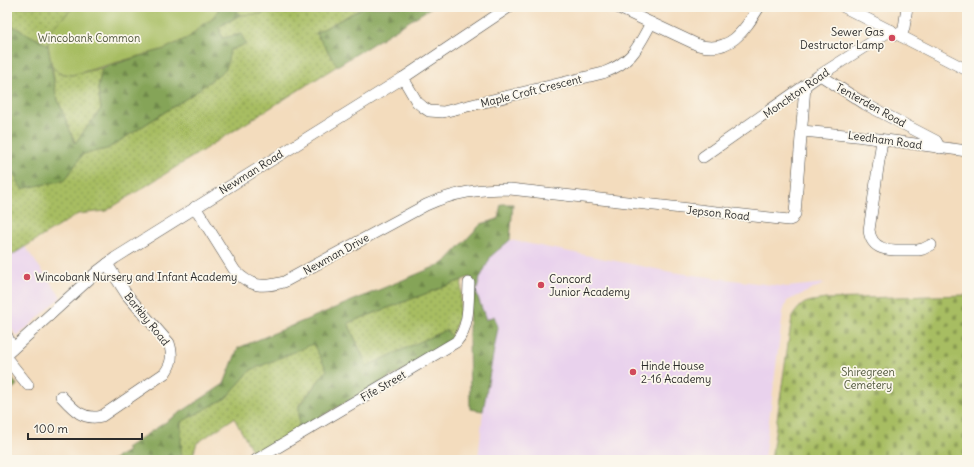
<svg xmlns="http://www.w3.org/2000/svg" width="974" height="467" font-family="Delius,sans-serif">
	<defs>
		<pattern id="grass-dots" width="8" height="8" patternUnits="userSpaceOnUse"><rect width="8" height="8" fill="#a7bd62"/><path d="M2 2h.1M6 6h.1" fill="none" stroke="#889a51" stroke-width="1.8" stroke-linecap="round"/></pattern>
		<pattern id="forest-firs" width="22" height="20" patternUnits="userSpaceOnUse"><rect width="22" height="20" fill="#85a458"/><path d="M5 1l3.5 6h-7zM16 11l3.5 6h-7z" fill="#6d8649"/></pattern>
		<pattern id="cemetery-stones" width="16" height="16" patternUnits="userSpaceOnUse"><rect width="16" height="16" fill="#a7bd62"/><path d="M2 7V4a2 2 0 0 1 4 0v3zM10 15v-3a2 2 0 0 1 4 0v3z" fill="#889a51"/></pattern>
	</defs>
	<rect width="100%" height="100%" fill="#fbf7ec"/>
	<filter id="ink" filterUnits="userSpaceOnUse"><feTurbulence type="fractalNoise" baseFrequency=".025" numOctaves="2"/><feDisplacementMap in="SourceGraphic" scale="8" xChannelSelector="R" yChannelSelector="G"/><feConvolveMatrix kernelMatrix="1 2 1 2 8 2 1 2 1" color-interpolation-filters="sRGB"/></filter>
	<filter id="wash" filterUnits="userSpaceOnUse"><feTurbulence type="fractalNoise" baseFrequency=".012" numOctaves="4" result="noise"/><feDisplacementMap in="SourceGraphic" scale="16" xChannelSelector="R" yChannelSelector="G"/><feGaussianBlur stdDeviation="0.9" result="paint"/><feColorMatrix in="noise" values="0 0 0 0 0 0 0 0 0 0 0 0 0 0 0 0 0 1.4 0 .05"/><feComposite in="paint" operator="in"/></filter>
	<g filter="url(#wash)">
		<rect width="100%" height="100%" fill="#f3dcbd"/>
		<g fill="#e9d2ed">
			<path d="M510,240l161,32 116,15 39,-4 -39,18 -4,11 -19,148h-286l5,-49 15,-84 -12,-7 -10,-28 4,-14 11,-22z"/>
			<path d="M25,247l36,50 -43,39 -3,-2 -8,-16v-60z"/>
		</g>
		<g fill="url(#grass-dots)" stroke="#697446">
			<path d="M7,7h67l-23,22 -3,16 -41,-22z"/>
			<path d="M276,7h87l-8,5 -39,21 21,33 -231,145 -28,3 -71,44v-92l4,2 54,11 18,-25 24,-5 86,-55 37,-44 15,-6 -23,-5 -3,-12 21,-12 21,-1z"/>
			<path d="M52,66l7,7 13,2 30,-7 -4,21 3,20 -26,34 -19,-48z"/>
			<path d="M462,280l-3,38 -8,18 -5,-6 -79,36 -19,-43z"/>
			<path d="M314,343l13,27 -28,35v24l-45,25 -20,-36 -37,25 -4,12 -5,2 -7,-2 -1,-33 46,-24 25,-28z"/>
		</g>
		<g fill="url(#forest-firs)" stroke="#586842">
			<path d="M220,7h35l-2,1 -17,-1 4,8 -21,12 3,11 19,-4 5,10 -16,6 -4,19 -33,25 -86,55 -24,5 -18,26 -43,9 -11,-20 -4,-3v-143l41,22 8,50 19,48 26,-34 -3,-20 4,-21 62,-19 25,-12 14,-13 8,-4z"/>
			<path d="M363,7h69l-95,59 -21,-33 39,-21z"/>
			<path d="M501,204h12l-3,36 -19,16 -11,22 -4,14 10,28 8,-4 4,11 -15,84 -13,-2 -1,-76 1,-56 -122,46 19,43 79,-36 9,11 -156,88v-23l28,-36 -14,-26 -62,26 -25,28 -45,24v33l-9,5h-60l16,-9 -2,-3 98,-64 14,-36 206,-85 37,-39 17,-5z"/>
			<path d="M11,377l6,8 -10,9v-14z"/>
		</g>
		<path fill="url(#cemetery-stones)" stroke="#697446" d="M967,295v165h-196l21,-143c11,-17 15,-15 34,-18z"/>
		<g fill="#a7bd62" stroke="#697446">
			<path d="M74,7h146l-9,13 -8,4 -14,13 -25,12 -92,26 -13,-2 -7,-7 -4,-21 3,-16z"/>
			<path d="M235,7l18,1 2,-1h21l-15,7 -21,1z"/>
		</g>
	</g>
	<g filter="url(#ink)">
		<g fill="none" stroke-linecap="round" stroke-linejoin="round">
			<defs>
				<g id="minor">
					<path d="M617,7l81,38c32,9 46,-14 61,-38"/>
					<path d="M844,7l123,63"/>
					<path d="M901,36l3,-8 3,-21"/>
					<path d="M820,75l45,29 71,37 4,7"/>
					<path d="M403,78l14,24 6,5 6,4 14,1 160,-39c29,-11 34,-24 48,-50"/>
					<path d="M802,131l54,5 111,15"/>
					<path d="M882,140l-13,90c3,26 30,19 49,20l5,-1 8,-4"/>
					<path d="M703,157l117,-82 71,-45"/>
					<path d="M195,207l40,64c16,16 27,17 49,11l142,-77c29,-13 53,-16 84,-16l279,31 3,-1 3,-5 10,-128"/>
					<path d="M7,336l5,13"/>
					<path d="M7,354l91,-83 17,-13 288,-180 106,-71"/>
					<path d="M7,359l21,26"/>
					<path d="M61,396c12,13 22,25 41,20l63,-43c7,-10 8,-18 4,-30l-42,-48 -20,-31"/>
					<path d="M256,460l200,-118c14,-15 12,-40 13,-59"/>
				</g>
			</defs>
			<use href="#minor" stroke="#494641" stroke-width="12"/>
			<use href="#minor" stroke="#fff" stroke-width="11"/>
		</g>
	</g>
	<g fill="#d1495b" stroke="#fbf7ec" stroke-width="1.5">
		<circle cx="892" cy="38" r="4"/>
		<circle cx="27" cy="277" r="4"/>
		<circle cx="541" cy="285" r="4"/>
		<circle cx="633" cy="372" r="4"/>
	</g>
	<g text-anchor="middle" stroke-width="3.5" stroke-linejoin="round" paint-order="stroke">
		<g font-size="11" fill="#2b2b2b" stroke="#fbf7ec" text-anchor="start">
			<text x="884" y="36" text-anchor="end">Sewer Gas<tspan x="884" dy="13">Destructor Lamp</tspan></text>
			<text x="35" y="281">Wincobank Nursery and Infant Academy</text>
			<text x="549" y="283">Concord<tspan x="549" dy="13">Junior Academy</tspan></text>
			<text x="641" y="370">Hinde House<tspan x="641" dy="13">2-16 Academy</tspan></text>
		</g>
		<g font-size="11" fill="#50573c" stroke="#fbf7ec">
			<text x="89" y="42">Wincobank Common</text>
			<text x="868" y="376">Shiregreen<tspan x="868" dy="13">Cemetery</tspan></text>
		</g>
		<g font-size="11" fill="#2b2b2b" stroke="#fbf7ec">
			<text transform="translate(531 91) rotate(-14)" y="4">Maple Croft Crescent</text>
			<text transform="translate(796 93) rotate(-35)" y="4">Monckton Road</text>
			<text transform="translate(871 105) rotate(29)" y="4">Tenterden Road</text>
			<text transform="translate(885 140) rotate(8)" y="4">Leedham Road</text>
			<text transform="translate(251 172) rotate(-32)" y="4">Newman Road</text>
			<text transform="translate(718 213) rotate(6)" y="4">Jepson Road</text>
			<text transform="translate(336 254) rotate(-29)" y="4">Newman Drive</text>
			<text transform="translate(147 319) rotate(51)" y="4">Barkby Road</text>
			<text transform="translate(383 386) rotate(-30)" y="4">Fife Street</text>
		</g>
	</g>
	<rect width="974" height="467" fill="none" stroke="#fbf7ec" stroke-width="24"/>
	<path d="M28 433v6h114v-6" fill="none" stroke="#2b2b2b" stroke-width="2"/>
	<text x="34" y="433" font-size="12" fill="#2b2b2b" stroke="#fbf7ec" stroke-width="3" paint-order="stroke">100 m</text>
</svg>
